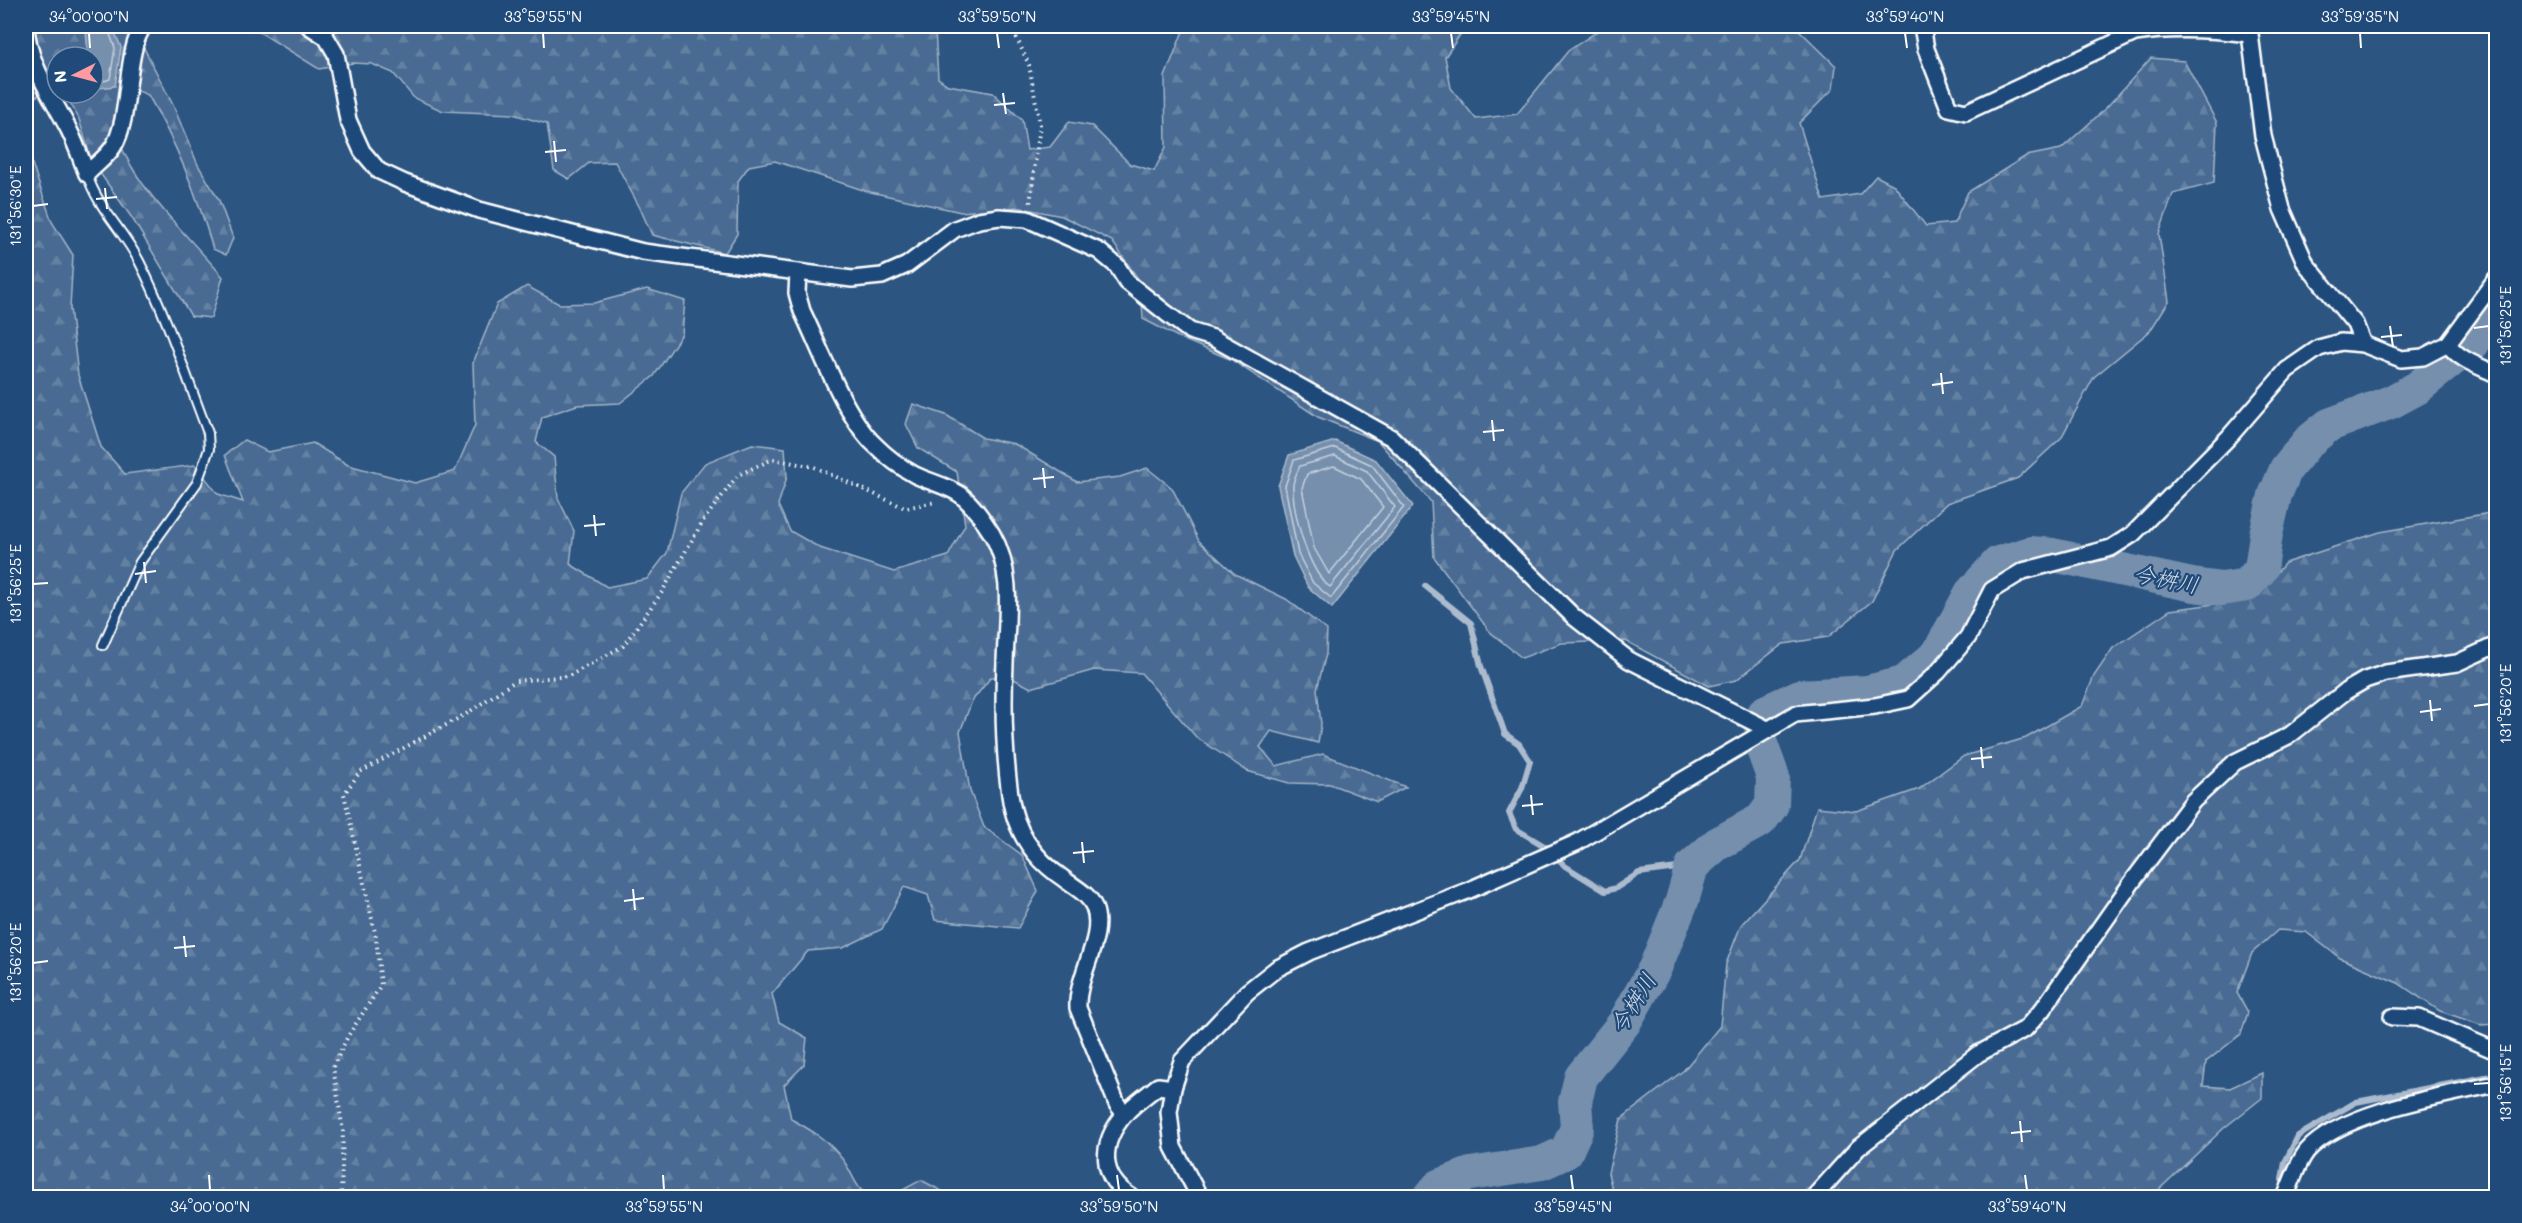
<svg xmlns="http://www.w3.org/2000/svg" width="2522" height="1223" font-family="Mali,'Klee One',sans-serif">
	<defs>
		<pattern id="forest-firs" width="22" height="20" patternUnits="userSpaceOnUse" patternTransform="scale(1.5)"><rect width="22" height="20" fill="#486b92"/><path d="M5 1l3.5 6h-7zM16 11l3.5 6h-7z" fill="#6381a2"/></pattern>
	</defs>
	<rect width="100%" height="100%" fill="#2c5582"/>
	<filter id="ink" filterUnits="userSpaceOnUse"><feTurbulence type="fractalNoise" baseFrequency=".0167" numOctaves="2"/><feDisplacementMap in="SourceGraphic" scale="12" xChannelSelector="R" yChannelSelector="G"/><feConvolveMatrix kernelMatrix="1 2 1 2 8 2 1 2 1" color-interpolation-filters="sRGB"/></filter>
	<g filter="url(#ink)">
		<g fill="url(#forest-firs)" stroke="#a4b5c8" stroke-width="1.5">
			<path d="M26,26h113l4,20 30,59 25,60 21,35 14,38 -7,17 -13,-6c-16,-55 -36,-105 -65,-154l-12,-5 -13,9c-3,9 -9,24 -7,32 14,53 73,105 107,146l-12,41 -20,-2 -59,-98 -40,-56 -13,-43 -14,-26h28v-36h-36v29l-22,11 -9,44z"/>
			<path d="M224,26h716l-5,4 3,48 10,7 45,8 29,27 5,30 23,-3 19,-25 23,4 38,38 24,7 12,-24 -1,-70 20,-51h281l-21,31 6,31 25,31 41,-5 51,-63 37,-25h190l41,40 -3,23 -34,34 24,77 37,-6 16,-18 18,9 32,41 28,-3 14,-31 58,-36 35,-7 44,-40 46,-51 33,3 33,62 -3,60 -41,11 -14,40 10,67 -19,30 -56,46 -33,61 -43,40 -71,25 -50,47 -25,51 -44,36 -45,7 -47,36 -27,6 -83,-45 -65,2 -39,15 -32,-26 -56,-75 -3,-55 -53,-61 -60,-24 -86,-57 -50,-21 -39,-20 -2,-36 -29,-42 -50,-25 -46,-9 -55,5 -95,-21 -91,-30 -26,5 -11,15 -1,53 -12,19 -73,-18 -12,-27 -25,-46 -26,1 -20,16 -15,-9 -7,-46 -34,-10 -70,-3 -29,-13 -21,-25 -21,-9 -19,-1 -34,6 -61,-38 -30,-2z"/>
			<path d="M26,146l26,76 21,33 -3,53 8,67 23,72 24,27 70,-9 23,29 25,8 -18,-47 19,-15 24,12 45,-9 35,22 67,18 40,-12 20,-46 -2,-62 24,-59 30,-18 32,18 35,-1 53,-14 38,12 -3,33 -28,42 -34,27 -43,2 -35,12 -6,25 18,15 4,41 16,33 -4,33 37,23 40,-8 20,-26 14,-60 24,-30 47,-19 33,4 2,29 -9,28 12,26 30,17 74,24 54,-16 17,-31 -8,-53 -39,-24 -12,-24 7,-20 33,11 37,23 32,6 62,38 43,-5 27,-9 25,20 27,53 36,33 51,25 41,31 -1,24 -9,35 4,35 -3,19 -47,-12 -11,16 16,19 47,-12 83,33 -29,15 -47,-18 -41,-1 -42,-12 -51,-34 -55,-64 -47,-3 -63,18 -21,-11h-19l-19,24 -12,31 10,59 14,36 38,28 16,36 -20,37 -83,-8 -7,-25 -24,-8 -22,42 -39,19 -35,3 -36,43 7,28 28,16 -3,27 -20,20 7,34c20,11 39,22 52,41 10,13 12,29 27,37h-844z"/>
			<path d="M2496,512v512l-15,1 -41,-14 -42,-28 -58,-25 -34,-26 -28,-2 -26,23 -15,40 11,19 -7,22 -35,28 -3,24 27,2 32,-15v25l-38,30 -73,69 -537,1 -6,-25 13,-54 63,-49 36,-44 6,-62 15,-39 59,-65 17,-53 39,4 63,-22 45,-33 62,-18 56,-32 12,-30 19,-28 57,-38 59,-8 39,-19 17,-20 95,-31z"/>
			<path d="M921,1180l30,16 2,1h-63z"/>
		</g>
		<g fill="#748fad" stroke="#acbcce" stroke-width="1.5">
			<path d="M88,26h24l9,21 -6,39 -16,2 -6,-18v-13h-4l-1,-2 -2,-26z"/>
			<path d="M1335,441l41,19 37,46 -81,102 -24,-21 -15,-31 -15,-70 11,-31z"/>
		</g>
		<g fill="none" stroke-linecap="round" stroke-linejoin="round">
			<g stroke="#c7d2de" stroke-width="1.5">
				<path d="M93,72l6,1 5,8 6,-2 5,-31 -8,-22"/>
				<path d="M1335,448l37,17 32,42 -73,91 -18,-15 -15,-29 -13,-68 9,-26z"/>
				<path d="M1335,456l32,15 28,36 -65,80c-21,-14 -37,-73 -37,-99 -1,-6 4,-16 7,-22z"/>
				<path d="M1334,466l27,13 22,28 -54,67 -15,-26 -12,-60 5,-14z"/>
			</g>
			<g stroke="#acbcce" stroke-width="6">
				<path d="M1425,586l46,37 10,43 24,68 14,10 11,17 -8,27 -13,25 7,16 30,18 19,19 40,25 11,-3 23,-15 53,-7"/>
				<path d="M2282,1180l3,-18 13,-26 58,-34 140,-27"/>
			</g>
			<g stroke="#748fad" stroke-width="34">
				<path d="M1759,722l6,-10 35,-16 67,-4 37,-9 34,-29 33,-61 27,-30 33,-10 22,2 140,30 29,4 25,-4 14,-16 5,-35 9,-39 11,-26 22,-27 21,-17 62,-23 26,-14 56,-45 23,-39"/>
				<path d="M1429,1198l10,-12 31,-12 72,-11 24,-11 11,-24 -2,-26 6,-25 43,-54 31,-55 27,-67 10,-35 25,-22 44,-24 11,-15 1,-28 -12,-33"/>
			</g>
			<defs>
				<path id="service" d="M87,174c10,33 36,56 52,87 28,55 47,115 69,172l1,16 -12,34 -57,79 -37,83"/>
				<g id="minor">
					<path d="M26,26c2,38 26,70 43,104 7,14 12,29 18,44 8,-9 20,-17 26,-27 19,-29 11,-98 31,-121"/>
					<path d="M309,26l17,11 10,17 12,66 14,31 17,20 26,12 74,27 164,42 209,27 30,-3 25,-11 48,-36 24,-9 20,-3 28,2 72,32 18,15 10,16 39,31 24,18 23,7 179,100 182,179 55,43 138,69"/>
					<path d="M1922,26l4,23 23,59 17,4 169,-79c39,-6 75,-4 114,1"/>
					<path d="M2249,26l14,110 19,73 24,55 49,60 8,20"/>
					<path d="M798,272l-1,21 5,18c19,39 43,106 73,134 11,11 27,23 40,30 15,7 33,11 46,20 13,11 22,25 31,39 23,40 14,86 13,129 -2,43 -1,89 5,132 5,37 24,64 54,84 10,8 25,15 30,28 12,30 -18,68 -16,101l39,96 8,10"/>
					<path d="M2448,344c11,16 31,22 48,30"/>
					<path d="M2392,1017l27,1 77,33"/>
					<path d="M1133,1198c-35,-21 -33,-55 -8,-84 9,-10 22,-19 33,-28l15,2"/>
					<path d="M1200,1198l-27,-51 -4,-35 4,-24 9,-27 65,-69 29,-23 33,-17 158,-61 109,-48 219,-129 80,-8 33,-7 30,-27 30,-35 24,-47 31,-19 88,-23 22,-14 96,-97 58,-67 32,-22 22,-6 22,2 38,15 22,-2 25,-13 48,-65"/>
					<path d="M1813,1198l45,-50 120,-94 47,-25 17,-19 93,-132 58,-77 42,-39 55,-27 56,-44 19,-11 21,-7 71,-10 39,-18"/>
					<path d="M2285,1198c6,-14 12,-35 22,-47 34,-39 139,-56 189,-67"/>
				</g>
			</defs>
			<use href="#service" stroke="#fff" stroke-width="12"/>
			<use href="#minor" stroke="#fff" stroke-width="20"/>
			<g stroke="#fff" stroke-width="4" stroke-dasharray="1.5 4.5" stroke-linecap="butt">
				<path d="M1015,26l-1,6 15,33 11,60 -10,79"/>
				<path d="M341,1198l2,-67 -10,-64 15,-31 33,-51 -5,-48 -32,-143 16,-22 106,-58 49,-33 54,-5 54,-30 39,-54 41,-71 35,-46 35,-16 41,8 91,41 31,-6"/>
			</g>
			<use href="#service" stroke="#1f4a7a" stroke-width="8"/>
			<use href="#minor" stroke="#1f4a7a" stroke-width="15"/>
		</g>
	</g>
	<path fill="none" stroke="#fff" stroke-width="2" d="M89,33l1,15M543,33l1,15M997,33l2,15M1451,33l2,15M1905,33l2,15M2360,33l1,15M1003,93l3,21M994,105l21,-2M554,141l2,21M545,152l21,-2M105,188l2,21M96,199l21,-2M33,206l15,-2M2390,326l3,21M2474,328l15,-2M2381,337l21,-2M1941,373l2,21M1932,385l21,-3M1492,420l2,21M1483,432l21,-2M1043,468l2,20M1033,479l21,-2M594,515l2,21M584,526l21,-2M144,562l2,21M135,574l21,-3M33,584l15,-1M2430,700l2,21M2474,706l15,-2M2420,712l21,-3M1981,747l2,21M1971,759l21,-2M1531,795l2,20M1522,806l21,-2M1082,842l2,21M1073,853l21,-2M633,889l2,21M624,901l20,-3M184,936l2,21M174,948l21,-2M33,963l15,-2M2474,1084l15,-1M2020,1121l2,21M2011,1133l20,-2M209,1175l1,15M663,1175l1,15M1117,1175l2,15M1571,1175l2,15M2025,1175l2,15"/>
	<g text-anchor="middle" stroke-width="4.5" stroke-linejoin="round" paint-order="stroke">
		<g font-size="22" font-style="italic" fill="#d5dde6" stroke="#1f4a7a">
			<text transform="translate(2166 579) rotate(11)" y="8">今桝川</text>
			<text transform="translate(1633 1003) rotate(-58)" y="8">今桝川</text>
		</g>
	</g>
	<rect width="2522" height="1223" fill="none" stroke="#1f4a7a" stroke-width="66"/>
	<g transform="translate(75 75) rotate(264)"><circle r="28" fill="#1f4a7a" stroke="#7992af" stroke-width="1.5"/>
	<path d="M0-4.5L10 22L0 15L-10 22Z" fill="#ff9aa2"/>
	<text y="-9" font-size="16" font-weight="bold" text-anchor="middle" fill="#ffffff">N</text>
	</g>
	<rect x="33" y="33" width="2456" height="1157" fill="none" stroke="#fff" stroke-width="2"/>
	<g font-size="15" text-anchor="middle" fill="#fff">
		<text x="89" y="22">34°00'00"N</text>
		<text x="543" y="22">33°59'55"N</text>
		<text x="997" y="22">33°59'50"N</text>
		<text x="1451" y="22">33°59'45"N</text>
		<text x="1905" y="22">33°59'40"N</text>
		<text x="2360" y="22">33°59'35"N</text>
		<text transform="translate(16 206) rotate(-90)" y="5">131°56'30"E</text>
		<text transform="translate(2506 326) rotate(-90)" y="5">131°56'25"E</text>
		<text transform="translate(16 584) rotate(-90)" y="5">131°56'25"E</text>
		<text transform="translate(2506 704) rotate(-90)" y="5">131°56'20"E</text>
		<text transform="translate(16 963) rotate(-90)" y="5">131°56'20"E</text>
		<text transform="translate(2506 1083) rotate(-90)" y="5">131°56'15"E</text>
		<text x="210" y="1212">34°00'00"N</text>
		<text x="664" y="1212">33°59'55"N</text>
		<text x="1119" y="1212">33°59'50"N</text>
		<text x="1573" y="1212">33°59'45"N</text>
		<text x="2027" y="1212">33°59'40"N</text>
	</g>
</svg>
